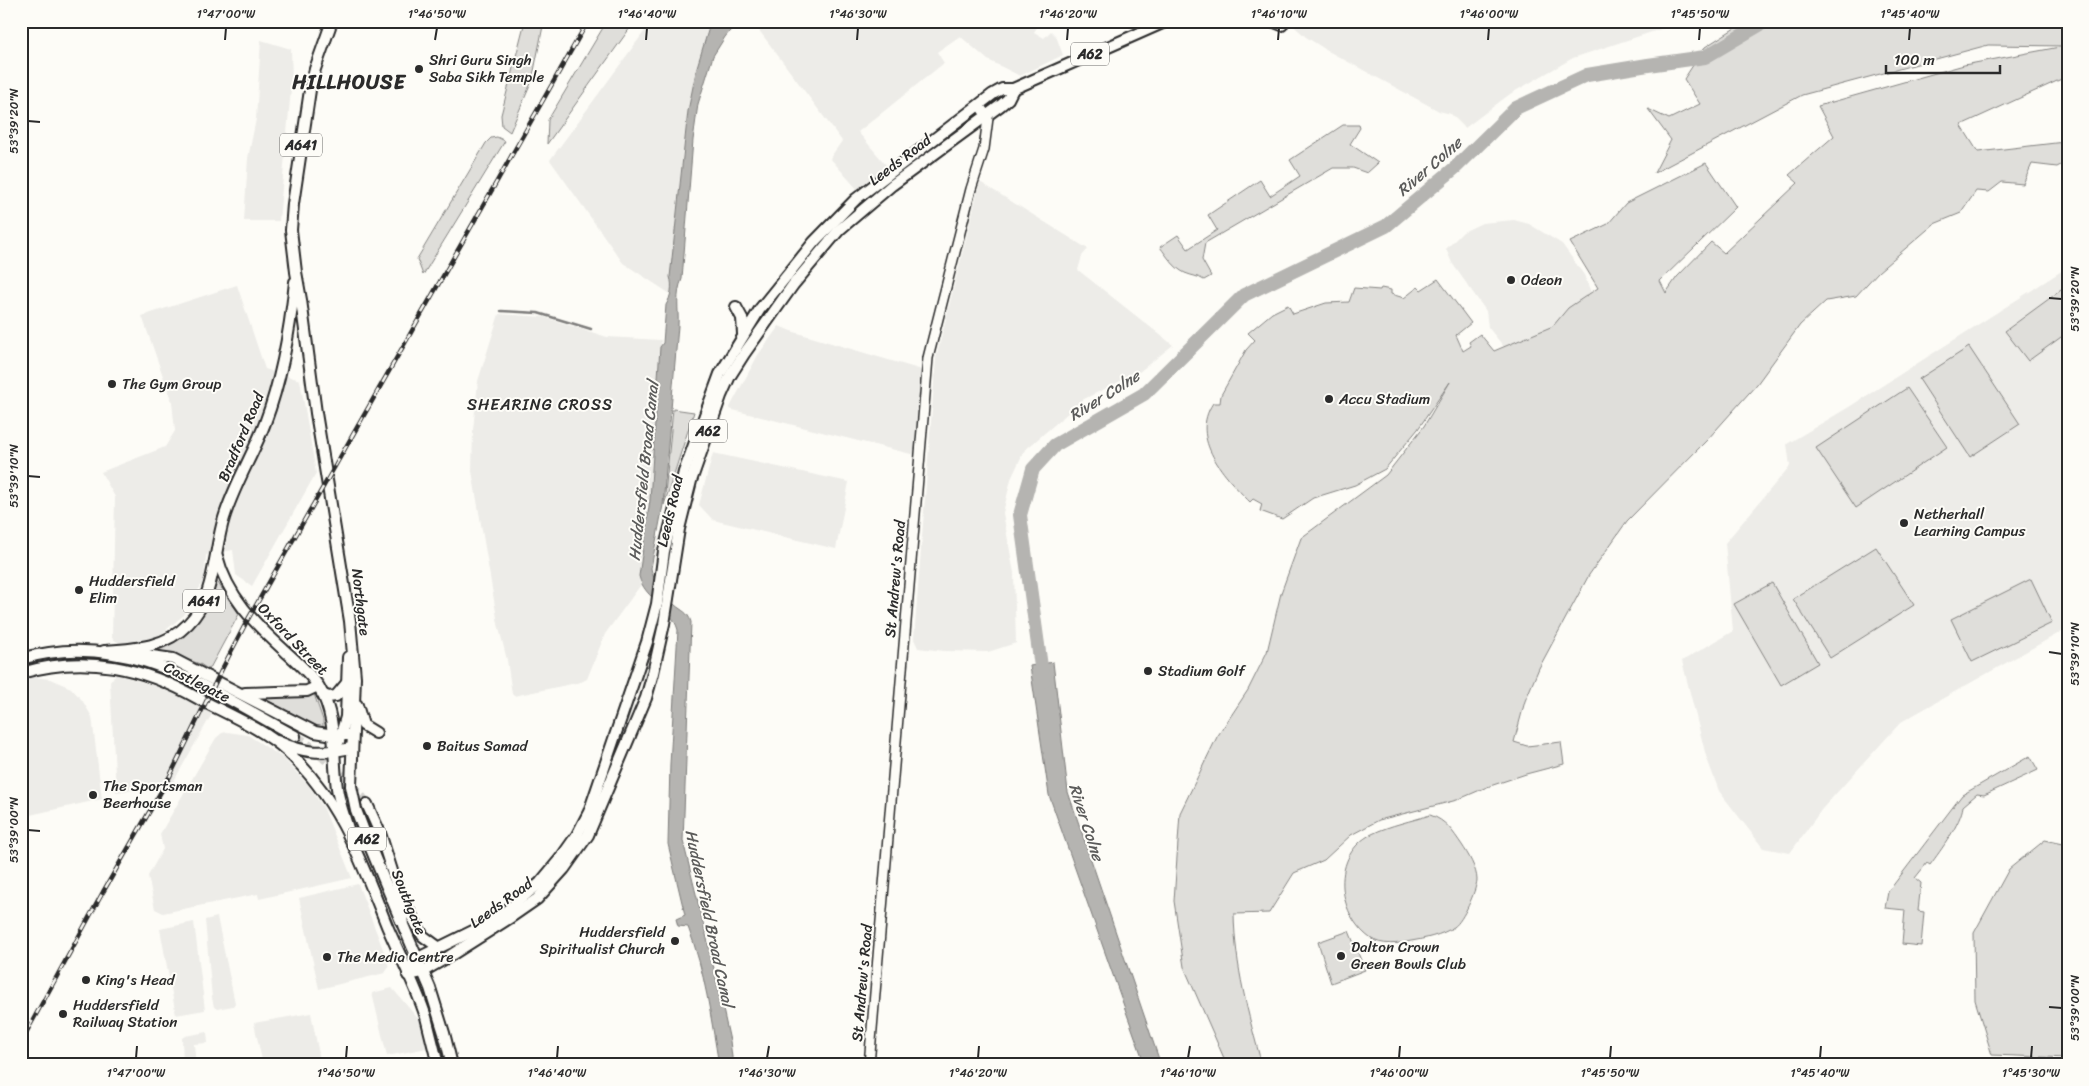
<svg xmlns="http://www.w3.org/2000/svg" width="2089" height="1086" font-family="Sriracha,sans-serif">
	<rect width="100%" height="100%" fill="#fdfcf7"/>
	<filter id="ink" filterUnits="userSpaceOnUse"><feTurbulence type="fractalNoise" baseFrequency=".02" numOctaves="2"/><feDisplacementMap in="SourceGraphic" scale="10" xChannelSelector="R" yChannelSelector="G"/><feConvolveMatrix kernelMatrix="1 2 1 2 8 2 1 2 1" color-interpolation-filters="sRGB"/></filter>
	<g filter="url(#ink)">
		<g fill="#edece8">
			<path d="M652,21h59l-14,46 -9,44 -18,166 2,18 -49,-32 -73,-103z"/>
			<path d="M752,21h34l6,7 9,-7h229l8,5 -4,6 10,6 7,-7 5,5 7,19 -43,21 -32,-16 -28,-24 -23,16 7,11 -86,69 29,34 -30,23 -27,-31 12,-17z"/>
			<path d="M1288,21h397l-112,37 -63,36 -45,34 -14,-14 -12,-3 -111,-60 -22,-14z"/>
			<path d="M261,40l30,9 1,29 -13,143h-35l4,-63 8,-39z"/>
			<path d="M980,182l108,67 -6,7 -4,14 95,75 -34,27 -55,27 -60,52 -13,28 -8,34 11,60 2,70 -28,9 -43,-1 -27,-3 -4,-9 22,-281z"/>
			<path d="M1514,220l15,4 33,20 22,31 9,22 -36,34 -49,21 -20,-25 -2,-16 -34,-48 -6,-14 17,-17 19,-9z"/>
			<path d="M2068,267v361l-167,94 -79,87 -32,44 -27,-5 -44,-57 -13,-35 -24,-95 51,-30 -8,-88 65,-77 -3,-22 62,-37z"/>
			<path d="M237,285l28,84 35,11 16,93 -64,113 -16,-11 -3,-25 -27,5 -2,25 -20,35 -23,19 -25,10h-16l-8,-6 3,-141 -14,-25 64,-25 10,-16 -3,-29 -30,-86z"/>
			<path d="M499,314l45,3 63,20 54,3 -11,160 -11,76 1,10 -35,48 -18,45 -6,3 -67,14 -2,-2 -5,-34 -9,-36 -26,-153 1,-41 5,-49z"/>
			<path d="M779,326l12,5 131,39 -7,85 -186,-46 29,-54z"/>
			<path d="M713,453l136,29 -13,67 -123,-29 -14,-15z"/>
			<path d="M116,674l43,13 54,25 -42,74 -55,6 -6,-110z"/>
			<path d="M35,677l15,2 21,9 11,12 10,17 10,82 -81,18v-139z"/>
			<path d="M227,732l21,3 35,23 26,28 15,23 28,69 -93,21 -1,-5 -95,19 -8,-4 -7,-33 15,-27 -3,-15 56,-96 6,-5z"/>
			<path d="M358,884l28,73 3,10 -4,6 -66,16 -20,-91z"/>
			<path d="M217,917l18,86 -2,3 -16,3 -3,-2 -2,-9 -7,-78z"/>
			<path d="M194,922l11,88 -29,5 -16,-86z"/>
			<path d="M392,988l28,33 7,27 -40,8 -15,-63z"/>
			<path d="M311,1013l10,52h-58l-9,-42z"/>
			<path d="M207,1032l1,11 -14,1 2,21h-13l-1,-27 3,-2z"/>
		</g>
		<g fill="#dfdeda" stroke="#858482">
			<path d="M525,21h19l-12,60 -22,51 -8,-6 -1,-11z"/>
			<path d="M607,21h28l-88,123 1,-24z"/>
			<path d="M1746,21h322v55l-107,49 17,27 86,-10 4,1v18l-11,6 -25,-3 -9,20 -21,-2 -13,10 -13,-1 -15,22 -27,11 -56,48 -22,24 -30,5 -26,24 -43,59 -50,56 -80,81 -38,54 -50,93 -14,33 -11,41 13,4 34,-4 3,22 -38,10 -39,13 -30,13 -78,20 -28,15 -27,25 -30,13 -25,40 -35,1c1,52 14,100 28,151h-35l-43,-98 -10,-66 6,-88 37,-76 31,-47 19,-38 14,-59 20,-55 85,-63 38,-49 26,-44 -32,47 -33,40 -30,16 -42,13 -31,21 -22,-8 2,-7 -9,-5 -3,3c-25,-25 -61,-63 -37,-99h7l1,-8 25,-45 9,-10 -7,-7 24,-20 16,-8 5,9 33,-11 23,-1 5,-14 26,2 1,-2 10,2v4l13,4 14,-11 3,3 17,-11 33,44 -15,12 7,16 8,-5 -2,-4 11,-8 14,17 59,-25 15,-18 30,-20 -28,-46 38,-18 18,-21 80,-40 30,44 -76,74 6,12 11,-16 34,-35 13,11 74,-70 -9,-8 45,-39 -16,-30 146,-41 101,-19 -77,-1 -186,50 -148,78 17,-33 -23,-31 21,10 31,-15 -16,-25 21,-32z"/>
			<path d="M1343,125h16l1,3 -10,16 28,19 -11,10 -14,-5h-20l-128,75 -3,17 9,16 -7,4c-6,-4 -12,-4 -19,-7 -11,-5 -18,-17 -25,-26l18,-12 10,14 29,-19 -9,-15 52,-35 10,16 30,-20 -10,-16z"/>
			<path d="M497,137l8,4 -82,134 -6,-16 69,-116 5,-5z"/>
			<path d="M2068,285v47l-40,29 -23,-30z"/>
			<path d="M1969,347l51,77 -50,33 -51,-78z"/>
			<path d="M1907,388l40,59 -91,61 -40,-60z"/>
			<path d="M673,409l21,3 -30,93z"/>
			<path d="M1876,547l38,58 -84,53 -37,-59z"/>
			<path d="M2031,579l21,44 -80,39 -21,-43z"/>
			<path d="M216,580l23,34 -30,56 -9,-6 -41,-14c31,-14 50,-37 57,-70z"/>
			<path d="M1772,583l46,80 -37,22 -47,-81z"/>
			<path d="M314,694l9,26v10l-60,-32 46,-1z"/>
			<path d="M2030,756l8,14 -54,25 -7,-1 -14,12c-2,17 -22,44 -33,59l-3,-2 -12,15 6,5 -3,28 6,1 -3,34 -19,-2 3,-34 -20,-2 3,-16 74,-97z"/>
			<path d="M1430,815c16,5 23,17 32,30 6,9 15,24 15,35 -1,11 -14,41 -23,47 -12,8 -30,12 -43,14 -12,3 -30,5 -41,-3 -34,-25 -39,-84 2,-104 18,-9 40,-13 58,-19z"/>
			<path d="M2045,840l23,5v213l-76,-3 -17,-55 -1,-67 35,-64z"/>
			<path d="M1349,931l16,39 -34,13 -13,-41z"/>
		</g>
		<g fill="#b5b4b1" stroke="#7e7d7b">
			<path d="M711,21h27l-13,16 -12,19 -15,48 -5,36 -11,139c-7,16 -3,30 -4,47l-15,179 -12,63c1,12 15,28 24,37 7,6 13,7 16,17l-8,219 28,114 19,86 3,24h-14c-8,-47 -14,-94 -31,-138l-10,-1 -2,-7 9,-4 -17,-71 2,-80 8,-134c-6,-23 -34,-31 -39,-54l11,-76 10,-153 3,-4 3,-38c5,-8 7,-19 4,-28l18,-166 9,-44z"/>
			<path d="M1053,662l15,130 93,273h-16l-96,-270 -19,-129z"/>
		</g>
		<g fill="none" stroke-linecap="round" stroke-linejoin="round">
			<path stroke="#7e7d7b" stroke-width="2.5" d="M501,311l37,2 53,16"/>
			<path stroke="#b5b4b1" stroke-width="14" d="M1043,681l-23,-166 13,-46 22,-24 89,-51 100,-99 142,-69 70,-59 60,-59 71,-33 61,-10 57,-8 61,-36"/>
			<path stroke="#d3d2ce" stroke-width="10" stroke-dasharray="10 5" stroke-linecap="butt" d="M295,736c29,19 51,40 72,68"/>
			<defs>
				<path id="secondary" d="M869,1065l59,-707 43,-169 13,-40 4,-31 -9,-13"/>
				<g id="primary">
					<path d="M332,21l-17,48 -5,21 -17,114 -2,26 5,42 5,28 15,113 34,208 5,56 -4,109 5,24 11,29 34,82"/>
					<path d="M1272,21l10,4"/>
					<path d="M736,307l6,11 1,16"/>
					<path d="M217,556c10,40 38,68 68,95 12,11 25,22 34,36 19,33 13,66 18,101 2,15 8,30 12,44"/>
					<path d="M104,651c31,-2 61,-3 84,-27 28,-28 25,-71 36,-106 10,-33 29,-63 41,-95 17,-45 25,-93 30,-141"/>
					<path d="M131,653l42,6 142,73 19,3h17"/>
					<path d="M245,693l62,-2 11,-5"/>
					<path d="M322,694l6,3 8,-1 10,-12"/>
					<path d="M357,705l6,20 13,8"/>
					<path d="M277,741c29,13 44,13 74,7"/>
					<path d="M339,741l7,-24 2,-60"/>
					<path d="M408,975l8,-16 65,-32 25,-16 34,-28 20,-24 17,-24 12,-23 58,-170 10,-38 7,-53 20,-79 36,-98 40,-65 54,-67 42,-43 137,-105 9,-5h11l154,-68"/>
					<path d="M408,975l14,-3 26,-15 63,-40 26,-18 27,-30 24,-34 58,-137 7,-25 11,-49 15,-95 12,-48 30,-85 9,-20 14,-22 49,-69 46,-55 53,-45 109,-80 7,-6 5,-10"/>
				</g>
				<g id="trunk">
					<path d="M21,659c104,-31 187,30 274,77"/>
					<path d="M21,673c64,-19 122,-6 178,26 28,15 65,30 88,52 53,49 74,110 100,175 13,30 29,60 39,91 4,16 8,32 12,48"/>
					<path d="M367,804l13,29 20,63 3,29 27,63 14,45 8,32"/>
					<path d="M402,899l21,37 15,11"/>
				</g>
			</defs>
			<use href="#secondary" stroke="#2b2b2b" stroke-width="12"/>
			<use href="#primary" stroke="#2b2b2b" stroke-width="14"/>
			<use href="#trunk" stroke="#2b2b2b" stroke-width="14"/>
			<use href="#secondary" stroke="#fdfcf7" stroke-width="9"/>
			<use href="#primary" stroke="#fdfcf7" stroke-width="10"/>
			<use href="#trunk" stroke="#fdfcf7" stroke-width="10"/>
			<defs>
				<path id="rail" d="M21,1042l82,-150 67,-116 51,-105 26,-50 341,-600"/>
			</defs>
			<use href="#rail" stroke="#2b2b2b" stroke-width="4.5"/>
			<use href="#rail" stroke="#fdfcf7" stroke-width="2.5" stroke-dasharray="8" stroke-linecap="butt"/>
		</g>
	</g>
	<path fill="none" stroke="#2b2b2b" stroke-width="2" d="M225,40l1,-12M435,40l2,-12M646,40l1,-12M857,40l1,-12M1067,40l1,-12M1278,40l1,-12M1488,40l1,-12M1699,40l1,-12M1909,40l1,-12M28,121l12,1M2049,298l13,1M28,476l12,1M2049,652l13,2M28,830l12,1M2049,1007l13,1M136,1058l1,-12M346,1058l1,-12M557,1058l1,-12M767,1058l2,-12M978,1058l1,-12M1188,1058l2,-12M1399,1058l1,-12M1610,1058l1,-12M1820,1058l1,-12M2031,1058l1,-12"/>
	<g fill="#2b2b2b" stroke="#fdfcf7" stroke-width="2">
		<circle cx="419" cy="69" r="5"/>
		<circle cx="1511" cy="280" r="5"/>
		<circle cx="112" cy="384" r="5"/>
		<circle cx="1329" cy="399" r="5"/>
		<circle cx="1904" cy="523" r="5"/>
		<circle cx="79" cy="590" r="5"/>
		<circle cx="1148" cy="671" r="5"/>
		<circle cx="427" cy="746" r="5"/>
		<circle cx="93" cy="795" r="5"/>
		<circle cx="675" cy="941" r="5"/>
		<circle cx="1341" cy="956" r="5"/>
		<circle cx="327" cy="957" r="5"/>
		<circle cx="86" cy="980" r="5"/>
		<circle cx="63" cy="1014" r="5"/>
	</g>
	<g text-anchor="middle" stroke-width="4" stroke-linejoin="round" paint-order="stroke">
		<g fill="#fdfcf7" stroke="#6a6a68" stroke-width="1">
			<rect x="1071" y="42.5" width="38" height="23" rx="4"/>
			<rect x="280" y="133.5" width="42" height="23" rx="4"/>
			<rect x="689" y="419.5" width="38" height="23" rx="4"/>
			<rect x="183" y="589.5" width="42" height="23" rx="4"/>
			<rect x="348" y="827.5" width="38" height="23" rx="4"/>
		</g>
		<g font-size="14" font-weight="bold" fill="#2b2b2b">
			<text x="1090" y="59">A62</text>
			<text x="301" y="150">A641</text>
			<text x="708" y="436">A62</text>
			<text x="204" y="606">A641</text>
			<text x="367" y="844">A62</text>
		</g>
		<g font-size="15" fill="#2b2b2b" stroke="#fdfcf7" text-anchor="start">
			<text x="429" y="65">Shri Guru Singh<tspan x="429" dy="17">Saba Sikh Temple</tspan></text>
			<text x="1521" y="285">Odeon</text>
			<text x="122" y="389">The Gym Group</text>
			<text x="1339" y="404">Accu Stadium</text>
			<text x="1914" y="519">Netherhall<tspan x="1914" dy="17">Learning Campus</tspan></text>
			<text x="89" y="586">Huddersfield<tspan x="89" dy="17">Elim</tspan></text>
			<text x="1158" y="676">Stadium Golf</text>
			<text x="437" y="751">Baitus Samad</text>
			<text x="103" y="791">The Sportsman<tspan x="103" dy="17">Beerhouse</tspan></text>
			<text x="665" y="937" text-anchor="end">Huddersfield<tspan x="665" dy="17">Spiritualist Church</tspan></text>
			<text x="1351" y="952">Dalton Crown<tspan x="1351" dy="17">Green Bowls Club</tspan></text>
			<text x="337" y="962">The Media Centre</text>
			<text x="96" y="985">King's Head</text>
			<text x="73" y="1010">Huddersfield<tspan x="73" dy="17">Railway Station</tspan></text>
		</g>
		<g font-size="15" fill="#2b2b2b" stroke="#fdfcf7">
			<text transform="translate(900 160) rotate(-37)" y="5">Leeds Road</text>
			<text transform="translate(241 437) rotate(-67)" y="5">Bradford Road</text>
			<text transform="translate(670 511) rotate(-77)" y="5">Leeds Road</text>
			<text transform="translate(895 579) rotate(-85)" y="5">St Andrew's Road</text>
			<text transform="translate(361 602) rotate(83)" y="5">Northgate</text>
			<text transform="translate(293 639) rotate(46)" y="5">Oxford Street</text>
			<text transform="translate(197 682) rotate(27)" y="5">Castlegate</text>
			<text transform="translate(409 902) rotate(68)" y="5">Southgate</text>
			<text transform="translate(501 903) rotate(-36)" y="5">Leeds Road</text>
			<text transform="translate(862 983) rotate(-85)" y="5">St Andrew's Road</text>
		</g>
		<g font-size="16" font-style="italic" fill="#5b5b5a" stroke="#fdfcf7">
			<text transform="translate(1429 166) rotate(-41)" y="6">River Colne</text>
			<text transform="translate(1104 395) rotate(-32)" y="6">River Colne</text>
			<text transform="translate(643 471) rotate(-84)" y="6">Huddersfield Broad Canal</text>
			<text transform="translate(1087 822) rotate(72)" y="6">River Colne</text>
			<text transform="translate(710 918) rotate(78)" y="6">Huddersfield Broad Canal</text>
		</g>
		<g font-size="16" letter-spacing="1" fill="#2b2b2b" stroke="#fdfcf7">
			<text x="540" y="410">SHEARING CROSS</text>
		</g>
		<g font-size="20" font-weight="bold" letter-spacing="1" fill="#2b2b2b" stroke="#fdfcf7">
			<text x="349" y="89">HILLHOUSE</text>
		</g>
	</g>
	<rect width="2089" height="1086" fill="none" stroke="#fdfcf7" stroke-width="55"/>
	<path d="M1886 65v8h114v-8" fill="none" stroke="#2b2b2b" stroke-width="2.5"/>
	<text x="1894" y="65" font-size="15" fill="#2b2b2b" stroke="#fdfcf7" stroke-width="4" paint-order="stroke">100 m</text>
	<rect x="28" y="28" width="2034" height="1030" fill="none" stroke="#2b2b2b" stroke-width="2"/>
	<g font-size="12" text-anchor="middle" fill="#2b2b2b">
		<text x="226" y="18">1°47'00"W</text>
		<text x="437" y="18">1°46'50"W</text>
		<text x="647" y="18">1°46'40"W</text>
		<text x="858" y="18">1°46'30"W</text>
		<text x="1068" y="18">1°46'20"W</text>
		<text x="1279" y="18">1°46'10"W</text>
		<text x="1489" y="18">1°46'00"W</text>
		<text x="1700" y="18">1°45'50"W</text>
		<text x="1910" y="18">1°45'40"W</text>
		<text transform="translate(14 121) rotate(-90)" y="4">53°39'20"N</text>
		<text transform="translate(2075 299) rotate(-90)" y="4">53°39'20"N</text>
		<text transform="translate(14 476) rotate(-90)" y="4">53°39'10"N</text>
		<text transform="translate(2075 654) rotate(-90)" y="4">53°39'10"N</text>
		<text transform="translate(14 830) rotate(-90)" y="4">53°39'00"N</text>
		<text transform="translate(2075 1008) rotate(-90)" y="4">53°39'00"N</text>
		<text x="136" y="1077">1°47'00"W</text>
		<text x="346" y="1077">1°46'50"W</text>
		<text x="557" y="1077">1°46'40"W</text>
		<text x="767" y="1077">1°46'30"W</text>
		<text x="978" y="1077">1°46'20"W</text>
		<text x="1188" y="1077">1°46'10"W</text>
		<text x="1399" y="1077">1°46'00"W</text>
		<text x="1610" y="1077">1°45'50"W</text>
		<text x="1820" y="1077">1°45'40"W</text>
		<text x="2031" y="1077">1°45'30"W</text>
	</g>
</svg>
